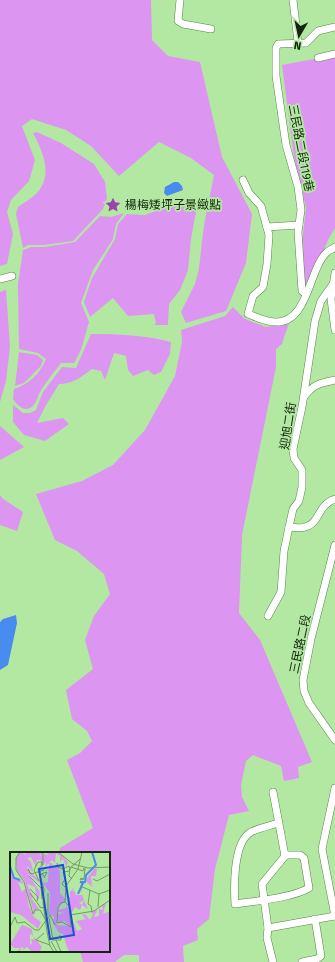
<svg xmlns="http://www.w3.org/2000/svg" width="335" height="962" font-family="'Fira Sans','Noto Sans TC',sans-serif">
	<rect width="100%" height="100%" fill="#b3e8a2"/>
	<g fill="#dd95f2">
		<path d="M0,0h151l1,40 16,16 32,6 22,95 30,57 -6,49 -20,48 -40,12 -5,-11 14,-28 4,-16 5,-43 10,-50 -23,-17 -32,-16 -40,34 -28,-30 -25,-16 -34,-11 -10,7 13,34 -6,21 -18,19 -4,12 6,22 -6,30 -7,2z"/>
		<path d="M335,55v173l-7,12 -11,27 -13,24 -2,-48 4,-35 -12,-51 -12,-92z"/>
		<path d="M37,132l24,11 33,21 11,18 2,16 -4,11 -30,32 -29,4h-16l-5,3 -7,-34 2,-7c5,-4 13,-8 18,-13 18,-18 7,-42 -3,-61z"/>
		<path d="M191,199l7,2 -7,38 -3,31 -8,20 -11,14 -1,21h-14l2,-2 -2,-9 -26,2 -15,-18 -23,19 -6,-15 8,-24 23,-39 3,-15 9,-10 18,1 29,-11z"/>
		<path d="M124,213l-8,11 -3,15 -20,31 -12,33 8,19 -8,28 -7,13h-13c-7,9 -15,19 -21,29 -2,3 -3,8 -5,11 -7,11 -16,5 -22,-4l1,-10c15,-5 26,-15 32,-30l-8,-6 -19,-4 -1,-65 5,-34 9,-3h13l30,-5 25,-26 11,1z"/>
		<path d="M6,290l4,57 -4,34 -6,21v-110z"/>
		<path d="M233,307l12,12 21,8 23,-3 -5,13 -2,7 -6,5v18l-34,168 -3,78 21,27 52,122 -14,5 1,11 -15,3 -3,-15 -28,-11 -7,6 -5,24 1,12 7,14 -20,4 -14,54 -6,50 -12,10 1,11 -15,6 1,16h-45v-7h-15l-9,7h-32l-3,-11h29v-98h-50l1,-5 33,-20 -26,-68 13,-7 12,-12 -5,-10 -15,-12 -6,-29 27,-21 -8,-29 9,-24 16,-22 -6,-20 -27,-23 -22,-11 -19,-46 46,-13 31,-16 32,-35 30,-54 7,-34 -1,-12 44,-14z"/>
		<path d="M91,334c26,0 55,1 80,8l-1,12 -9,18 -7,3 -6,-5 -15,6 -5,-6 -2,-14 -12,-3 -9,27 -4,-9 -9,-2c-11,8 -19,15 -33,15l-14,23 -8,16 26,-5 6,6 -24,17 -21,-6 -11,-13v-17l10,8h7l6,-3 7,-18 19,-25 14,1z"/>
		<path d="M19,352l18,3 6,5 -2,6 -17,17 -9,3z"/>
		<path d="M0,426l24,21 -24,13z"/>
		<path d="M0,495l3,4 20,13 -6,19 -17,-6z"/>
	</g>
	<g fill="#498cf0">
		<path d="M174,182h4l4,4 1,4 -16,6 -3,-3 1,-6z"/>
		<path d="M16,615l1,8 -9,42 -8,5v-48l3,-3z"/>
	</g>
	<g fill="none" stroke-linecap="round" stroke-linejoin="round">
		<defs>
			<g id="minor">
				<path d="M180,0l-2,21 5,3 28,5"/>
				<path d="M293,0l5,42"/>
				<path d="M318,58l17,-4"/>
				<path d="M243,180l6,13 12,13 8,29 -2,29 -4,23 -10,9 -5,18c8,3 18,8 27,8 34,1 33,-52 52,-70 2,-2 6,-3 8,-5"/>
				<path d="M267,227l32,-2"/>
				<path d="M335,273l-4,26 4,31"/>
				<path d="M0,279l12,-3"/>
				<path d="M306,294l-4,-3 -4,-59 3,-22 -3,-23 -12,-42 -10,-69v-28l2,-4 28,-1 12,-12 17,-4"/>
				<path d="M304,397c9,-13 17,-14 31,-17"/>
				<path d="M289,527c5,0 12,2 16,0 15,-3 12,-22 30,-28"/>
				<path d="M335,545l-24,94 -8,41 1,11 5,12 26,37"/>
				<path d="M268,616l13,-24 3,-41 5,-24 4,-18 6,-8 3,-14v-17l-8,-12 -1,-9 9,-42 13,-86 6,-20 12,-17"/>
				<path d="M335,788l-13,61 13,67"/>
				<path d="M273,792l12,64 -23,28 6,44 -1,10 6,24"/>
				<path d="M278,823c-9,3 -19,5 -27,9 -18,10 -17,55 -16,72 20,-3 57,-6 74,-16l-5,-30 -4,-3h-15"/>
				<path d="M268,928l67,-12"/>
				<path d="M302,962l15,-3 4,-3 -6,-37"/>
			</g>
		</defs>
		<use href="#minor" stroke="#558645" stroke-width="8"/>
		<use href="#minor" stroke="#fff" stroke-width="7"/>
	</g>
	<defs>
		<symbol id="sight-bare" viewBox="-9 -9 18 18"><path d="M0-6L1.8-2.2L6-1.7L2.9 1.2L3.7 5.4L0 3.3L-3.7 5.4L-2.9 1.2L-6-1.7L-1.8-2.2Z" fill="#9943b0" stroke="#b3e8a2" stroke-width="2.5" paint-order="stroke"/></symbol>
	</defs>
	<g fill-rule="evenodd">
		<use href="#sight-bare" x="102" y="194" width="22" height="22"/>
	</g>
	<g text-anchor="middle" stroke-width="3.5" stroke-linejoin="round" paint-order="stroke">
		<g font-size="12" fill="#13270c" stroke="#b3e8a2">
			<text transform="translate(301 148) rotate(79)" y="4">三民路二段119巷</text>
			<text transform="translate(288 426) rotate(-81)" y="4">迎旭二街</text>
			<text transform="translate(300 644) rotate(-78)" y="4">三民路二段</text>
		</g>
		<g font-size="12" fill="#13270c" stroke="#b3e8a2" text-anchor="start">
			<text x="125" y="209">楊梅矮坪子景緻點</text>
		</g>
	</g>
	<g transform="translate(10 852)">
		<rect width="100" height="100" fill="#b3e8a2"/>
		<path d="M10,0l6,3 -2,-3h15l2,6 -1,-6h3l1,10 -2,4 -3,1 3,-3 -1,-4h-4l-1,7 -5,-10 -4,1 4,4 2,10 -6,-6 1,4 12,11v2l-12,-9 12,18 -1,6 -2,2 -2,-13 -8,-3 6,13 -2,1 8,11 -4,1v6l-11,-36 -7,-9 -1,-13zM35,0h13l10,10 -2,5 -2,-6 -2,-2 -2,3v-6l-4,-3 -1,10 -3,-3 -7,7 1,-5 -3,3 1,-11 5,1zM39,11h3l1,4 4,-2 3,6v22l6,7 -7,6 -2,4v15l14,1v-7l-1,7 -6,-5 -6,2v-9l6,-1 -6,-1v-2l8,-2v-4l11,27 5,-2 -6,-8 10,-2 -4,-4 3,-1 5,6 3,-6 -3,-2 7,-2 -3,7 5,-1v-7l4,1 -1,-5 4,-2 -3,11 7,-3v41h-40l-3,-4 -4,-14 -4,-1 -6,-10 1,-7 -5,-1 1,-22 -7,-10 5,-1zM84,17h3l-1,7h-5l1,11 -6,-6 -4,5v8l-1,-12 4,-1zM1,18l2,8 8,2 2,4 -5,-2 4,10 4,-4 3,19 5,10 7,5 -3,7 -17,-14 -11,-3zM64,35l-2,5 2,-2 2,5h6l2,5 -5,3 3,2 2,-5 4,9 -6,-4 -2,5 -5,-3 -4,7 -3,-11 2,-3 -3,-2 3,-1v-5zM12,73l10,4 1,7 -3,-3v12l2,-2 -1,-4 3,1v-3l8,10 -2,4 -8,1 -5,-5 -5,4 2,-3 -3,-1 -1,5h-3l3,-4h-6l-4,-4z" fill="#dd95f2"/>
		<path fill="none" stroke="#498cf0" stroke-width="2" d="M0,14l4,12 6,2M68,42l5,-11 -3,-1h5l1,-7 10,-10 -4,-13"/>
		<path fill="none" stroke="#739b66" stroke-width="1" d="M10,0l-4,6v12l8,12 9,32M33,0v13l-5,4 6,20 -1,14 4,29 3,14 4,6M48,0l15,12 15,4 22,-1M47,11l1,4 5,2 6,-3 1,4M61,15l12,4 1,-3M21,22l-3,-5 3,5 13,-4M19,24l12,12 1,11M34,24l-3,-2 6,-2 -3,6M62,27l-3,-3 1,-8 10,-9M74,27l-4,1 1,-2 3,1 1,-11M83,27l4,2 13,-7M29,29l-5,-11 4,-8h4l-1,3M70,34l19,8 11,-4M55,35l-3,-3 3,-5 -2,-7 7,-1M20,37l8,8 -1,4M80,38l-2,14 3,2 1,6M20,41l11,15 3,-1M38,41v22M55,50l-4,1 -3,5 -1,15 5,-1 9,5 -2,-21 -4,-4 1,-16 12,-17 4,-17M88,55l1,-13M23,62l2,-4h5l7,12M60,63l24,-4 16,-11M39,66l4,22M0,75l5,-10 2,6 8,-1 10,8h4l11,-15 5,10M34,81l-8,7 14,5M42,88h9v-4h-2M46,88l5,12M41,89l6,11"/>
		<path fill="#1d4ed8" fill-opacity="0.15" stroke="#1d4ed8" stroke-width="2" d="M53,13l11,70 -24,4 -11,-70z"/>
		<rect width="100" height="100" fill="none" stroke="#13270c" stroke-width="2"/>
	</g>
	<g transform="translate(299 36) rotate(189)" stroke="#b3e8a2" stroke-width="3" paint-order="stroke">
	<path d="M0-3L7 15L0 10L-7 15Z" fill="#13270c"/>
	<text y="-6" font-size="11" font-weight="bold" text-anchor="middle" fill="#13270c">N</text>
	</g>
</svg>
